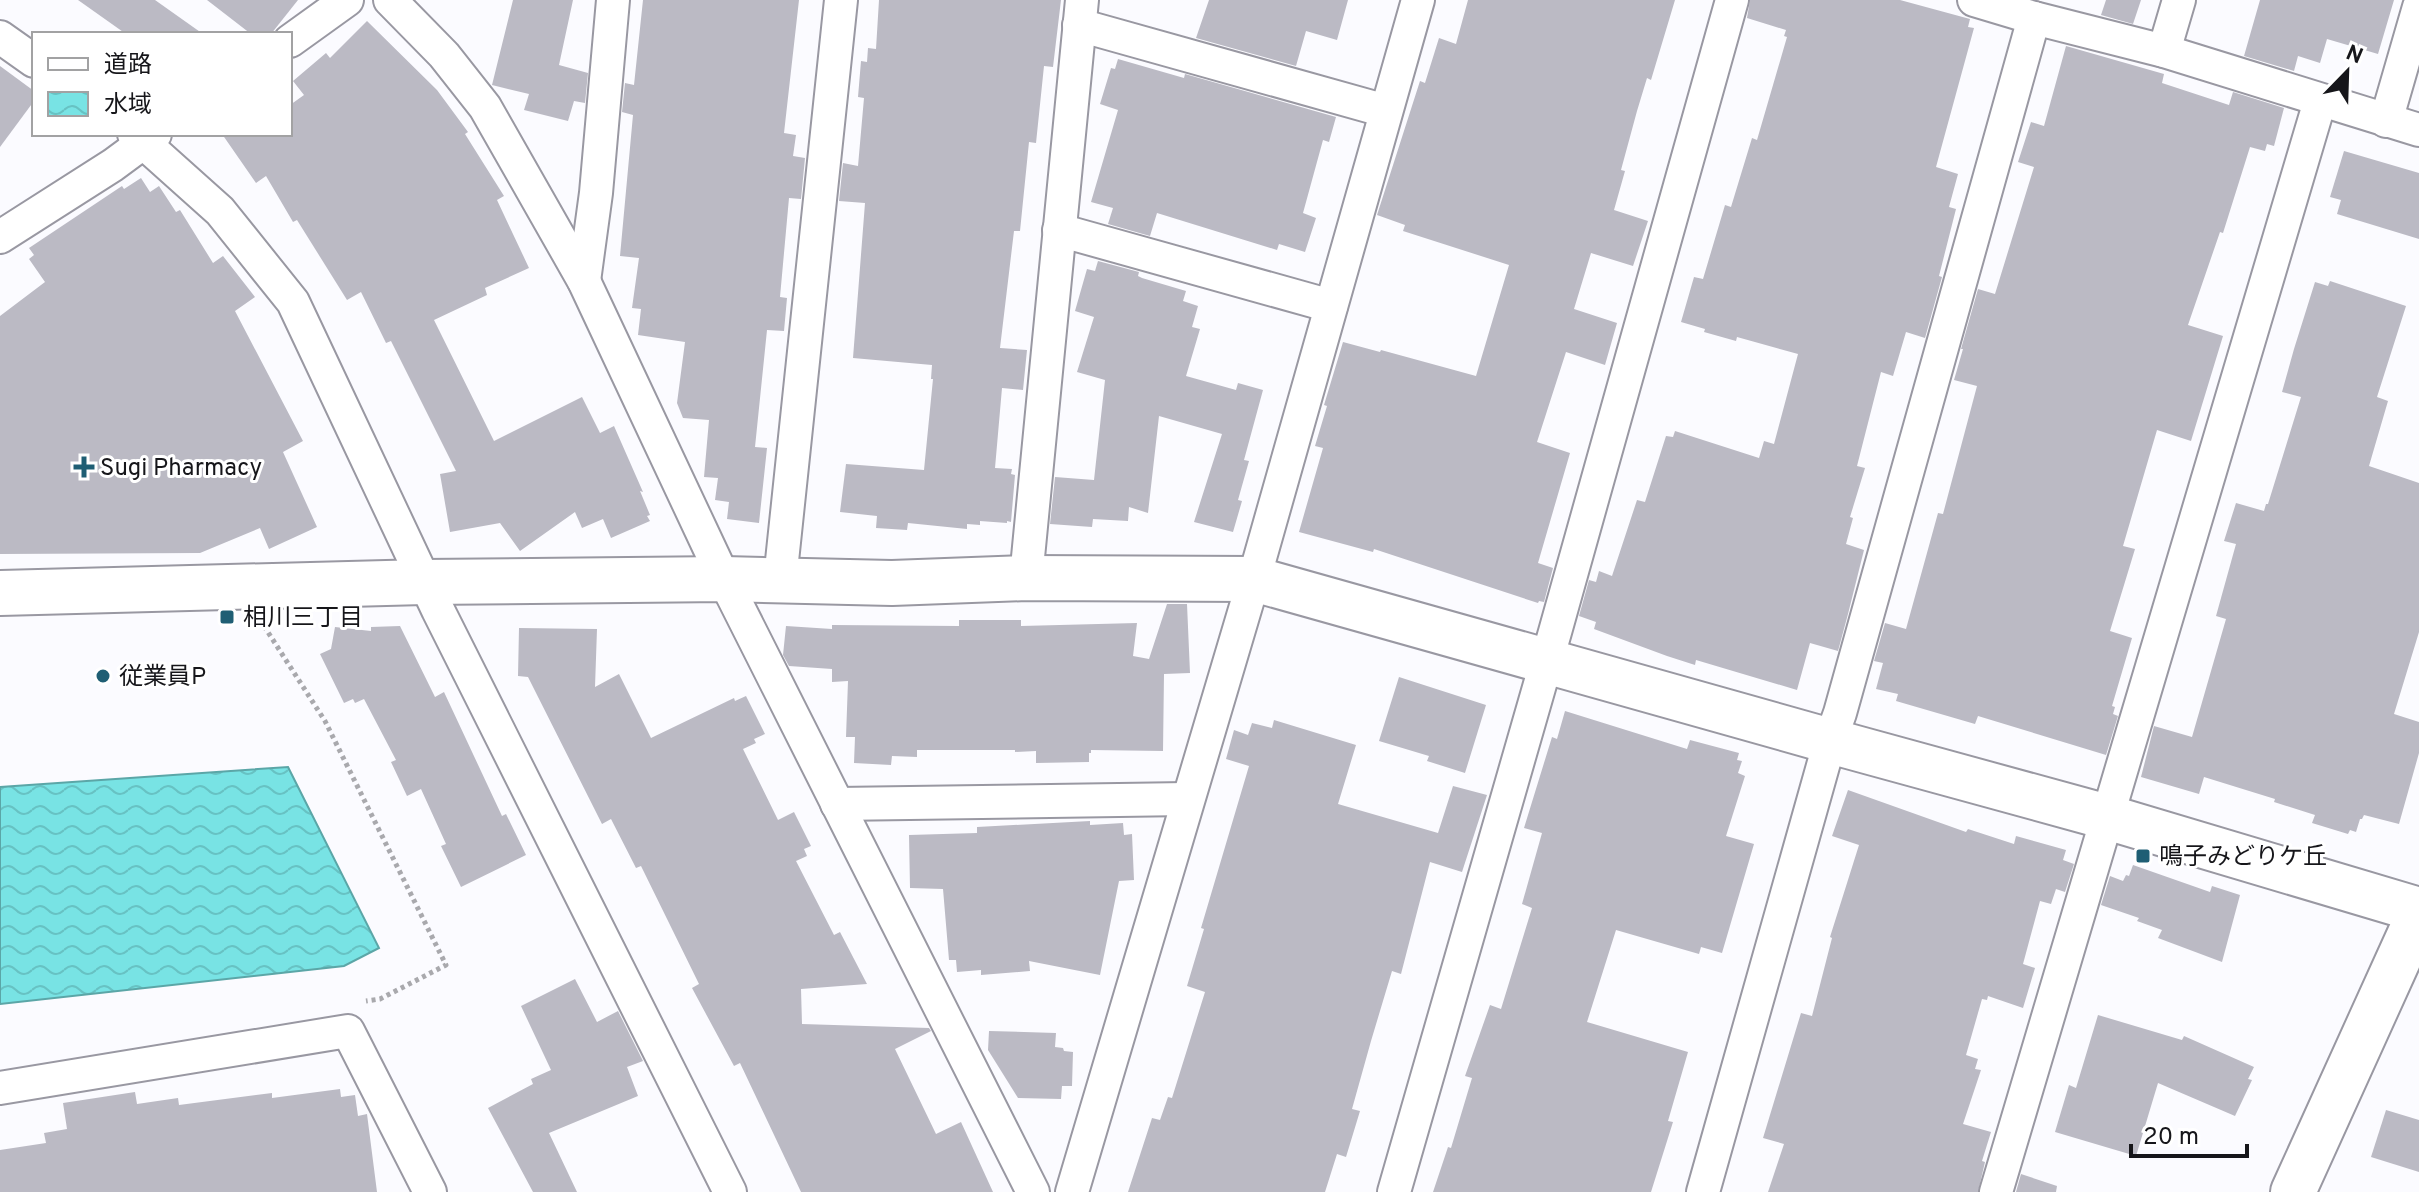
<svg xmlns="http://www.w3.org/2000/svg" width="2419" height="1192" font-family="Overpass,'Noto Sans JP',sans-serif">
	<defs>
		<pattern id="water-waves" width="16" height="10" patternUnits="userSpaceOnUse" patternTransform="scale(2)"><rect width="16" height="10" fill="#78e3e4"/><path d="M0 5q4-4 8 0t8 0" fill="none" stroke="#67c2c3"/></pattern>
	</defs>
	<rect width="100%" height="100%" fill="#fbfbff"/>
	<path fill="url(#water-waves)" stroke="#5ba6a7" stroke-width="2" d="M288,767l91,181 -35,18 -344,38v-217z"/>
	<g fill="#bbbac4">
		<path d="M78,0h77l48,34h-77z"/>
		<path d="M207,0h91l-27,34h-20z"/>
		<path d="M513,0h60l-14,65 29,8 -3,30 -11,-2 -6,20 -44,-11 5,-16 -37,-9z"/>
		<path d="M643,0h156l-15,133 12,2 -3,21 12,2 -4,41 -12,-1 -9,99 7,1 -3,33 -17,-1 -12,117 12,1 -8,75 -32,-4 2,-17 -14,-2 3,-22 -14,-1 5,-57 -26,-2 -6,-15 8,-61 -47,-7 3,-26 -9,-1 7,-50 -19,-2 13,-141 -11,-3 3,-29 9,2z"/>
		<path d="M879,0h182l-8,67 -9,-1 -8,77 -7,-1 -9,89h-6l-14,117 27,2 -4,40 -21,-2 -7,80 17,1 -1,5 4,1 -4,47 -4,-1v2l-27,-2v4l-13,-1v5l-59,-6 -1,7 -31,-2 1,-12 -37,-4 6,-48 78,6 9,-91h-2l1,-14 -79,-7 12,-155 -26,-2 4,-38 15,3 6,-68 -6,-1 3,-36 6,1 1,-14 8,1z"/>
		<path d="M1209,0h139l-11,40 -31,-9 -10,35 -100,-28z"/>
		<path d="M1468,0h207l-24,80 -4,-2 -10,33 -16,59 4,1 -11,39 34,11 -15,45 -42,-13 -17,56 43,14 -12,42 -39,-13 -29,90 33,11 -32,110 15,5 -9,34 -5,-1 -1,2 -164,-54 -1,3 -74,-20 24,-84 -8,-2 12,-40 -3,-1 19,-63 37,10 1,-2 95,26 33,-111 -106,-34 2,-6 -28,-10 43,-134 5,2 14,-45 17,6z"/>
		<path d="M1750,0h150l70,19 -2,8 6,1 -38,139 22,7 -9,33 7,2 -17,67 3,1 -17,61 -19,-6 -13,44 -12,-4 -24,94 8,2 -15,49 3,1 -7,26 18,6 -16,64 -10,37 -28,-8 -13,47 -101,-30 -1,5 -28,-9 -73,-27 2,-7 -17,-6 10,-36 7,2 3,-11 13,5 25,-76 8,2 21,-66 7,1 2,-6 84,27 5,-17 10,3 24,-90 -61,-17 -1,4 -32,-9 1,-3 -24,-7 13,-45 9,2 22,-74 6,2 21,-69 5,2 30,-103 -3,-1 2,-6 -39,-12z"/>
		<path d="M2106,0h35l-8,24 -32,-9z"/>
		<path d="M2260,0h134l-16,54 -51,-15 -7,24 -22,-7 -4,15 -50,-15z"/>
		<path d="M367,21l70,69 31,42 -3,2 39,62 -7,4 32,68 -44,20 2,7 -53,25 60,121 88,-44 18,36 14,-7 29,66 -3,-1 10,24 -3,1 3,5 -39,17 -8,-19 -21,9 -7,-16 -55,39 -20,-28 -50,9 -10,-58 16,-3 -65,-130 -5,2 -25,-51 -14,8 -50,-80 -4,2 -27,-46 -10,7 -34,-49h68v-29l14,-10 -11,-14 33,-28 4,5z"/>
		<path d="M2066,46l98,28 -2,9 67,22 4,-13 51,16 -10,38 -7,-2 -2,7 -15,-4 -27,86 -3,-1 -32,93 35,11 -32,105 -34,-11 -34,116 12,3 -25,82 22,7 -20,68 3,1 -2,7 5,2 -12,39 -128,-39 -3,8 -79,-23 2,-7 -22,-5 7,-26 -9,-2 11,-38 21,6 32,-116 5,1 34,-128 -23,-6 9,-31h-2l17,-60 17,5 39,-127 -16,-5 13,-40 13,4z"/>
		<path d="M1118,59l66,19 1,-4 151,43 -7,25 -6,-2 -20,73 13,5 -11,34 -26,-8 -2,6 -120,-37 -7,23 -42,-12 5,-16 -22,-6 27,-92 -18,-6 11,-36 4,1z"/>
		<path d="M0,66l34,25v10l-34,46z"/>
		<path d="M2344,151l75,22v66l-82,-25 4,-14 -11,-3z"/>
		<path d="M141,178l9,14 9,-6 17,26 4,-2 33,53 10,-7 32,41 -20,14 68,130 -20,11 34,75 -48,22 -9,-21 -60,25 -200,1v-238l45,-34 -16,-23 5,-4 -5,-7 93,-62 2,3z"/>
		<path d="M1098,261l41,11 -1,4 4,2 44,13 -3,10 15,5 -6,21 8,2 -14,47 50,14 2,-7 25,7 -19,70 5,1 -11,39 4,1 -9,31 -39,-10 28,-88 -63,-18 -11,97 -19,-6 -1,14 -35,-2 -1,8 -42,-3 5,-47 39,3 11,-100 -28,-8 17,-55 -19,-6 12,-42 8,2z"/>
		<path d="M2330,281l76,25 -29,91 11,4 -19,65 50,17v149l-25,82 25,8v31l-20,71 -35,-9 -2,4h-2l-4,13 -6,-2 -2,4 -36,-11 3,-8 -41,-13 1,-3 -71,-22 -5,17 -58,-17 13,-51 38,11 34,-118 -10,-3 20,-72 -12,-3 12,-38 28,8 2,-7h2l33,-107 -19,-5 12,-43 21,-67 13,4z"/>
		<path d="M1167,604h20l3,69 -26,1 -1,77 -72,-1v3h-2v9l-53,1v-12l-21,1v-2h-98v7l-25,-1 -1,9 -37,-2 1,-26h-9l2,-56 -16,1v-13l-43,-3 -6,-11 3,-29 46,3v-4l127,1v-6h62v6l116,-3 -4,33 16,3z"/>
		<path d="M400,626l35,71 9,-5 58,124 4,-2 20,41 -65,32 -20,-41 5,-2 -25,-55 -14,7 -16,-34 5,-2 -32,-61 -9,4 -2,-4 -9,4 -24,-49 11,-5 4,-22 36,4v-4z"/>
		<path d="M519,628l78,1 -2,58 24,-13 32,64 83,-40 1,3 11,-5 19,38 -11,5 2,4 -13,6 35,71 16,-8 17,34 -7,3 3,7 -11,5 38,74 6,-3 27,52 -66,5 1,35 127,4 2,3 -36,18 41,85 25,-12 32,70h-192l-61,-129 -6,3 -42,-78 7,-4 -58,-118 -5,2 -25,-49 -9,5 -74,-147 -10,-1z"/>
		<path d="M1399,677l87,28 -21,68 -38,-12 2,-5 -50,-15z"/>
		<path d="M1565,711l122,38 3,-9 49,13 -2,7 5,1 -4,12 7,3 -19,60 28,8 -32,109 -21,-6 -2,7 -83,-24 -29,92 101,30 -20,69 5,1 -22,70h-218l15,-45 3,1 21,-70 -7,-2 25,-71 11,4 31,-101 -10,-4 20,-71 -18,-5 28,-91 5,2z"/>
		<path d="M1274,720l82,25 -18,59 100,29 15,-47 34,9 -25,77 -32,-10 -29,112 -9,-3 -21,70 -19,68 8,2 -14,46 -9,-3 -12,38h-197l24,-74 8,2 8,-23 4,1 33,-106 -18,-6 17,-57 -3,-1 48,-162 -23,-7 8,-29 14,5 4,-12 20,5z"/>
		<path d="M1848,790l118,42 2,-3 46,15 2,-8 50,14 -3,10 11,4 -9,28 -9,-3 -5,15 -11,-3 -17,63 12,4 -12,40 -35,-12 -1,4 -5,-1 -16,56 12,4 -3,10 6,1 -18,54 28,8 -9,29 3,1 -7,30h-210l16,-48 -21,-6 38,-125 11,3 20,-78 -2,-1 29,-92 -27,-9z"/>
		<path d="M1090,821v4l33,-2 1,12 8,-1 2,46 -15,1 -19,94 -71,-14 1,10 -49,4v-5l-24,2 -1,-12h-7l-6,-71 -33,-1 -1,-53 68,-2v-6z"/>
		<path d="M2133,865l77,27 2,-6 28,9 -18,67 -64,-24 4,-8 -25,-9 2,-3 -38,-13 9,-29 13,5 3,-6 3,1z"/>
		<path d="M575,979l22,43 21,-11 25,50 -16,6 11,29 -89,37 28,59h-44l-45,-84 45,-24 -2,-5 20,-9 -30,-64z"/>
		<path d="M2098,1015l84,25 2,-4 70,31 -6,12 4,1 -17,36 -77,-33 -22,73 -81,-24 14,-47 7,3z"/>
		<path d="M989,1031l67,2 -1,14 8,1 1,3 9,1 -1,34h-10l-1,13 -43,-1 -30,-48z"/>
		<path d="M340,1089l1,8 14,-2 3,21 9,-2 10,78h-377v-42l46,-7 -2,-10 23,-4 -4,-26 72,-11 2,12 41,-6 1,7 93,-12v5z"/>
		<path d="M2386,1110l33,10v52l-48,-15z"/>
		<path d="M2021,1174l36,12 -1,6h-40z"/>
	</g>
	<g fill="none" stroke-linecap="round" stroke-linejoin="round">
		<defs>
			<g id="street">
				<path d="M390,0l54,55 41,52 99,174 140,298 309,613"/>
				<path d="M1974,0l60,18 130,33 255,79"/>
				<path d="M1079,25l307,86"/>
				<path d="M0,37l34,24"/>
				<path d="M290,41l57,-41"/>
				<path d="M2164,51l15,-51"/>
				<path d="M2386,121l33,-114"/>
				<path d="M134,134l86,77 73,91 145,308 292,582"/>
				<path d="M1059,230l272,76"/>
				<path d="M0,237l113,-72 42,-31"/>
				<path d="M584,281l12,-88 17,-193"/>
				<path d="M1026,578l56,-578"/>
				<path d="M780,580l61,-580"/>
				<path d="M837,804l350,-5"/>
				<path d="M0,1088l348,-57 82,161"/>
				<path d="M1072,1192l182,-613 164,-579"/>
				<path d="M1394,1192l161,-560 177,-632"/>
				<path d="M1703,1192l127,-451 10,-28 194,-695"/>
				<path d="M1996,1192l324,-1091"/>
			</g>
			<g id="secondary">
				<path d="M0,593l424,-11 300,-3 168,4 134,-5 228,1 576,162 277,76 312,93"/>
				<path d="M2293,1192l126,-278"/>
			</g>
		</defs>
		<use href="#street" stroke="#9998a2" stroke-width="36"/>
		<use href="#secondary" stroke="#9998a2" stroke-width="48"/>
		<path stroke="#a9a9ad" stroke-width="5" stroke-dasharray="4 4" stroke-linecap="butt" d="M264,626l61,95 121,244 -66,34 -14,2"/>
		<use href="#street" stroke="#fff" stroke-width="32"/>
		<use href="#secondary" stroke="#fff" stroke-width="44"/>
	</g>
	<g fill="#1f5e74" stroke="#fff" stroke-width="3">
		<path d="M80 455h8v8h8v8h-8v8h-8v-8h-8v-8h8z"/>
		<rect x="219" y="609" width="16" height="16" rx="4"/>
		<circle cx="103" cy="676" r="8"/>
		<rect x="2135" y="848" width="16" height="16" rx="4"/>
	</g>
	<g text-anchor="middle" stroke-width="6" stroke-linejoin="round" paint-order="stroke">
		<g font-size="24" fill="#16161a" stroke="#fff" text-anchor="start">
			<text x="100" y="475">Sugi Pharmacy</text>
			<text x="243" y="625">相川三丁目</text>
			<text x="119" y="684">従業員P</text>
			<text x="2159" y="864">鳴子みどりケ丘</text>
		</g>
	</g>
	<rect x="32" y="32" width="260" height="104" fill="#ffffff" stroke="#a2a2a3" stroke-width="2"/>
	<rect x="48" y="58" width="40" height="12" fill="#ffffff" stroke="#a2a2a3" stroke-width="2"/>
	<text x="104" y="72" font-size="24" fill="#16161a">道路</text>
	<rect x="48" y="92" width="40" height="24" fill="url(#water-waves)" stroke="#a2a2a3" stroke-width="2"/>
	<text x="104" y="112" font-size="24" fill="#16161a">水域</text>
	<g transform="translate(2347 72) rotate(23)" stroke="#ffffff" stroke-width="6" paint-order="stroke">
	<path d="M0-6L14 30L0 20L-14 30Z" fill="#16161a"/>
	<text y="-12" font-size="22" font-weight="bold" text-anchor="middle" fill="#16161a">N</text>
	</g>
	<path d="M2131 1144v12h116v-12" fill="none" stroke="#16161a" stroke-width="4"/>
	<text x="2143" y="1144" font-size="24" fill="#16161a" stroke="#ffffff" stroke-width="6" paint-order="stroke">20 m</text>
</svg>
